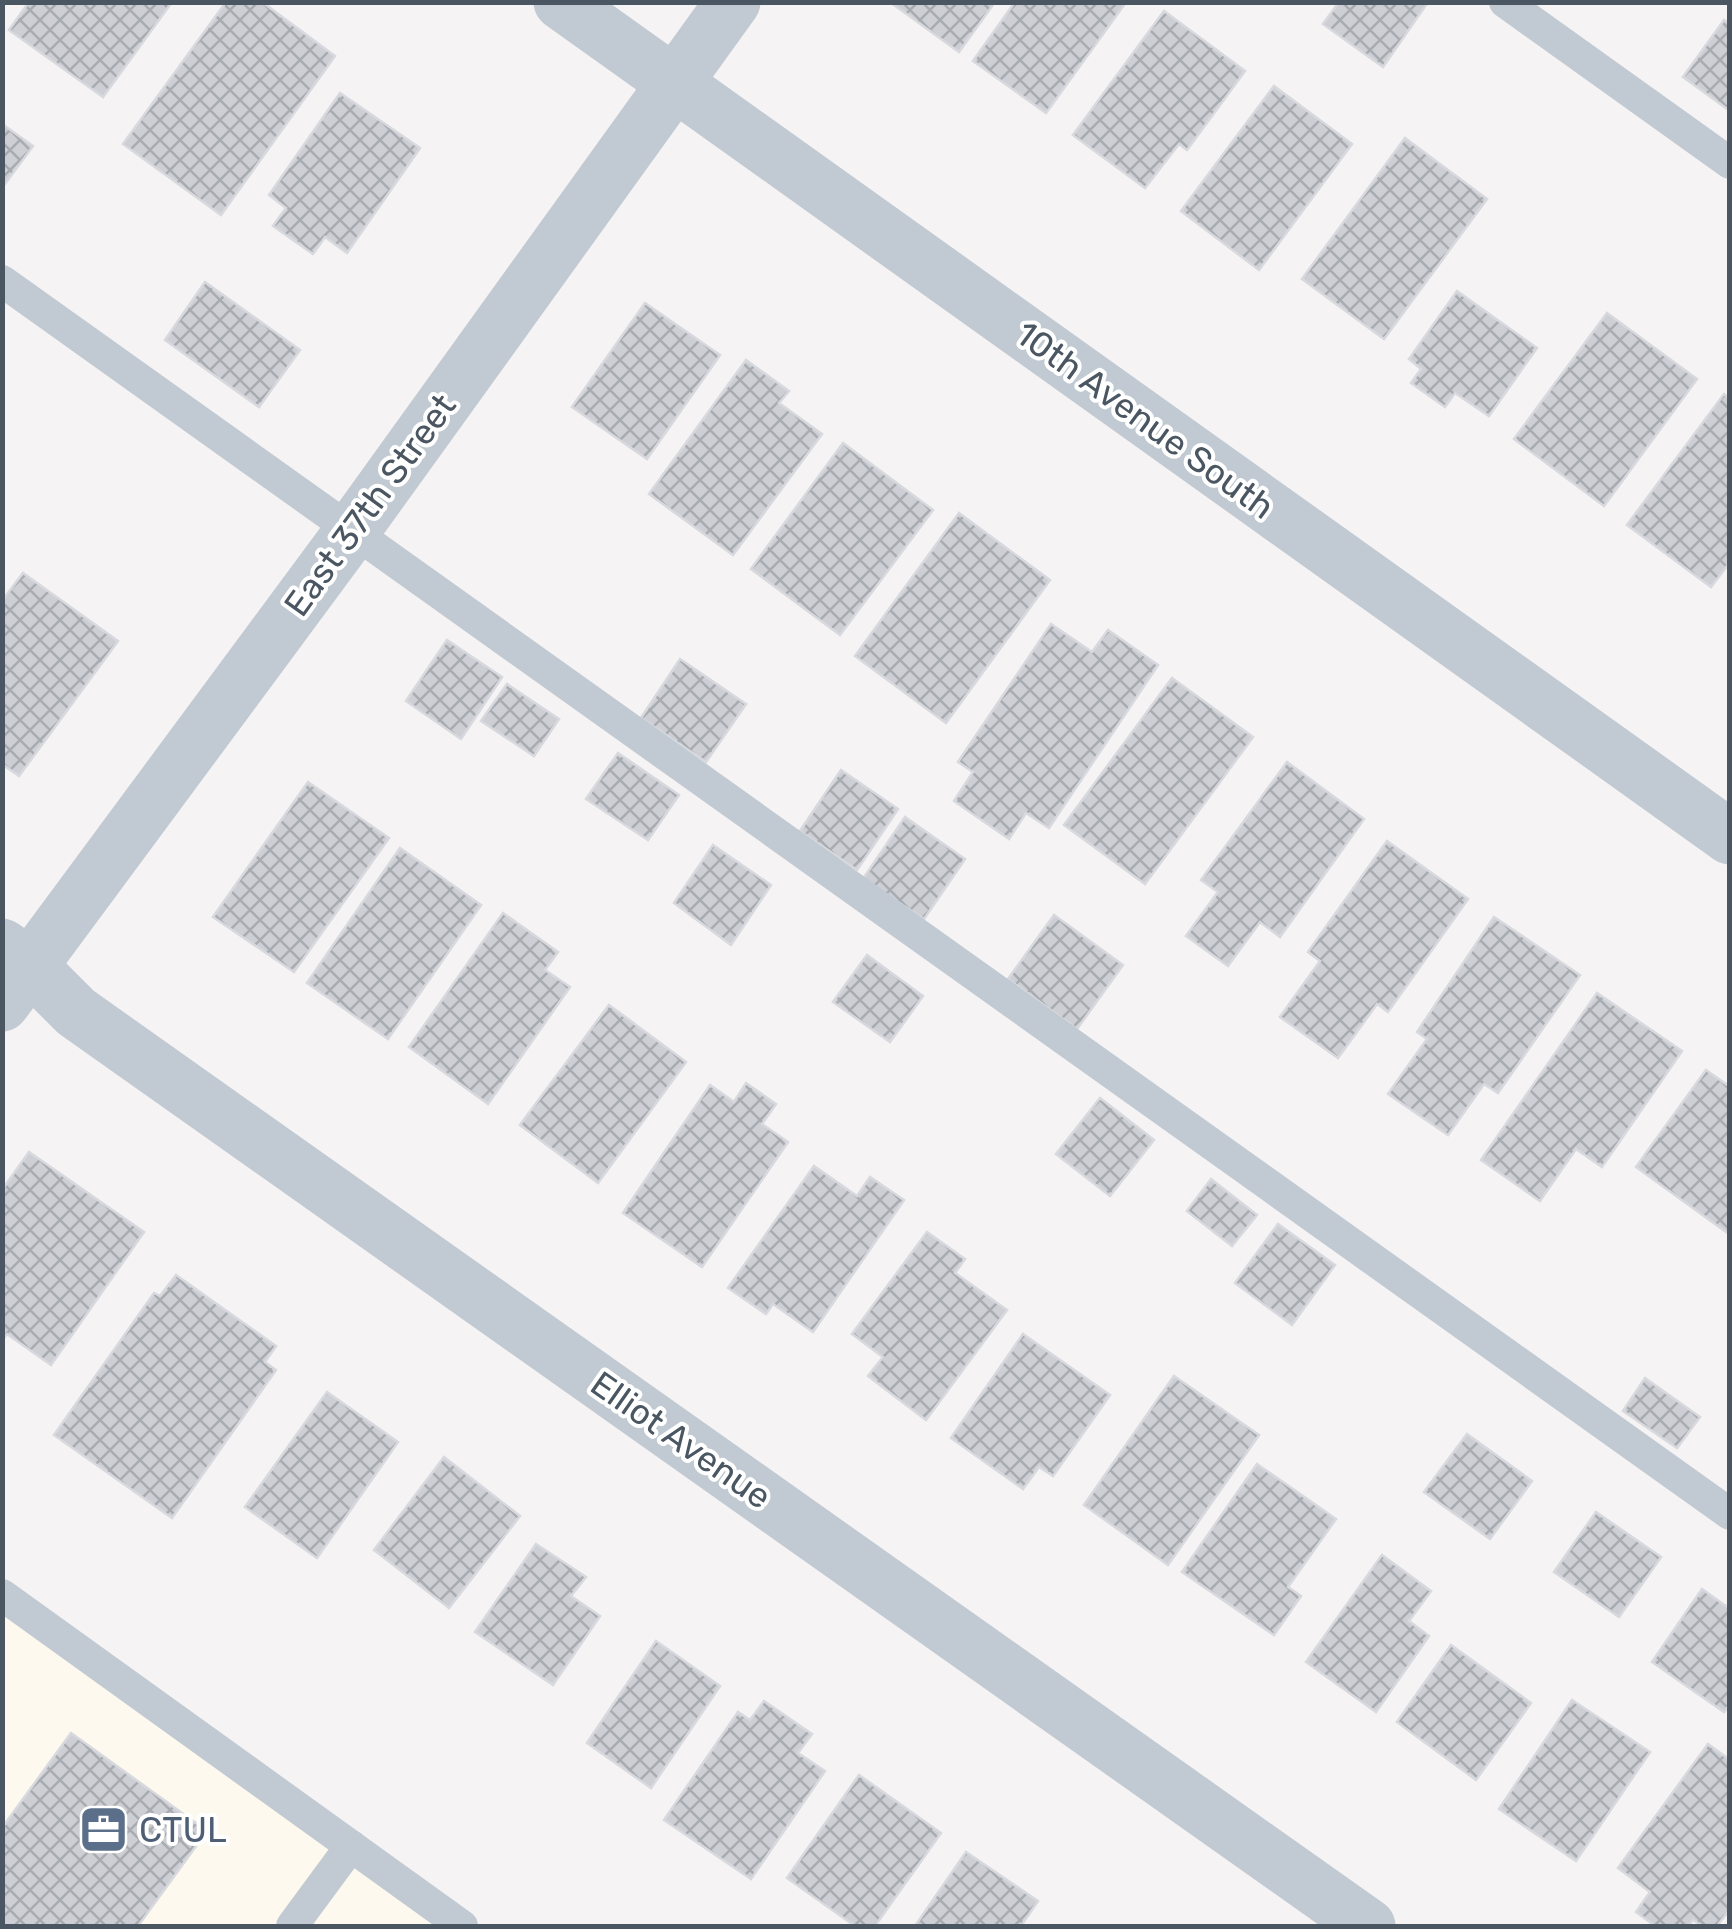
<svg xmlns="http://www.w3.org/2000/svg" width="1732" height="1929" font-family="Rubik,sans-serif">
	<defs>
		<pattern id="building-cross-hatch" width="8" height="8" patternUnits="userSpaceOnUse" patternTransform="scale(2.5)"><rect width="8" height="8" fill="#cdcfd5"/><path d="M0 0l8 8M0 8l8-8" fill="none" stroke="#a8abb0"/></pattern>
	</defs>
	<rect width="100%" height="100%" fill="#f5f3f3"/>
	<path fill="#fdf9ef" d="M3,1586l475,340h-475z"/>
	<g fill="url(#building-cross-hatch)" stroke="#d7d9de" stroke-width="2.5">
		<path d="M29,2h143l-69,95 -94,-67z"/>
		<path d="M226,2h36l73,54 -114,159 -98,-71z"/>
		<path d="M890,2h105l-36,50z"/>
		<path d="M1015,2h105l4,3 -78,108 -73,-52z"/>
		<path d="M1339,2h89l-45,65 -60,-43z"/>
		<path d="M1164,11l81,60 -58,79 -8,-6 -34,44 -72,-53z"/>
		<path d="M1724,20l6,3v88l-47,-34z"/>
		<path d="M1274,86l78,58 -93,126 -78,-59z"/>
		<path d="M340,93l80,55 -73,105 -22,-16 -12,17 -40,-28 13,-18 -17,-13z"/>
		<path d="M2,124l31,22 -31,42z"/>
		<path d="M1405,138l82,61 -103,140 -82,-60z"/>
		<path d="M205,282l95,68 -41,57 -94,-67z"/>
		<path d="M1457,291l80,57 -48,68 -34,-23 -10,14 -34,-24 10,-14 -12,-10z"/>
		<path d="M645,303l75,52 -73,104 -75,-52z"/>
		<path d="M1607,313l90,66 -93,127 -90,-67z"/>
		<path d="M746,360l43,31 -10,12 43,31 -89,121 -84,-61z"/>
		<path d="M1724,394l6,5v163l-19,25 -84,-62z"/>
		<path d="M843,443l90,67 -93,125 -89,-66z"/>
		<path d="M959,513l91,67 -104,143 -91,-67z"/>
		<path d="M23,573l95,68 -99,135 -17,-12v-163z"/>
		<path d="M1051,624l41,28 16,-22 50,35 -109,163 -23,-15 -17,26 -55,-38 19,-29 -15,-10z"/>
		<path d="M447,640l55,37 -41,62 -55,-38z"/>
		<path d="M680,659l66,45 -40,58 -65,-44z"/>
		<path d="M1172,678l81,59 -108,147 -81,-59z"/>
		<path d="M507,684l52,35 -25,37 -53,-35z"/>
		<path d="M618,753l61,42 -31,45 -62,-41z"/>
		<path d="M1287,762l77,57 -84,118 -20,-15 -32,44 -42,-30 32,-44 -17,-12z"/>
		<path d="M841,770l57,39 -41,61 -57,-39z"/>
		<path d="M308,782l81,56 -95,134 -81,-55z"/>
		<path d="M905,817l60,42 -41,60 -61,-40z"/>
		<path d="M1387,841l81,58 -80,113 -11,-8 -39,54 -58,-41 40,-56 -12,-9z"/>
		<path d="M713,845l58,40 -40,60 -57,-42z"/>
		<path d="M400,848l81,57 -93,134 -81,-56z"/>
		<path d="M503,913l55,39 -13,18 25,17 -82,117 -79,-57z"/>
		<path d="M1054,915l69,50 -46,64 -69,-50z"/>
		<path d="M1494,917l86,58 -82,118 -14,-9 -36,51 -60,-41 39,-55 -10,-7z"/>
		<path d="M867,955l56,41 -33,46 -57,-40z"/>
		<path d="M1597,993l85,58 -80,116 -26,-18 -36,52 -59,-41z"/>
		<path d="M609,1005l77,57 -88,121 -78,-58z"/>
		<path d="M1706,1070l24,17 -1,147 -93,-67z"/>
		<path d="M746,1083l30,21 -14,20 26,18 -86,125 -79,-54 87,-128 24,17z"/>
		<path d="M1100,1098l54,42 -44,56 -54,-42z"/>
		<path d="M29,1152l115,80 -93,133 -44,-31 -5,6v-150z"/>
		<path d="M814,1166l43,30 13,-19 34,23 -91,132 -40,-28 -7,10 -38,-26z"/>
		<path d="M1211,1179l46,36 -25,31 -45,-35z"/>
		<path d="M1278,1224l57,41 -43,60 -57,-42z"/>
		<path d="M927,1232l38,27 -10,14 52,37 -81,110 -58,-44 15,-19 -31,-23z"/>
		<path d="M176,1275l100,71 -11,16 11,8 -104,148 -118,-83 100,-142 6,3z"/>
		<path d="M1023,1334l87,61 -57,81 -14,-9 -16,22 -72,-51z"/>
		<path d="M1174,1376l85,59 -91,130 -84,-60z"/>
		<path d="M1645,1378l55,39 -23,31 -54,-37z"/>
		<path d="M327,1392l71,50 -81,116 -72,-51z"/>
		<path d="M1467,1434l65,47 -42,58 -66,-47z"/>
		<path d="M444,1457l76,59 -71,92 -75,-58z"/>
		<path d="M1257,1464l79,55 -48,68 13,9 -27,39 -92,-63z"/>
		<path d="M1596,1512l65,45 -42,60 -65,-45z"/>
		<path d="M536,1544l50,33 -15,19 29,20 -47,69 -78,-53z"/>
		<path d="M1382,1555l49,36 -22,30 20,15 -53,76 -70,-50z"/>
		<path d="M1702,1589l28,20v95l-6,8 -72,-50z"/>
		<path d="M656,1641l64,45 -69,102 -64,-45z"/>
		<path d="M1451,1645l80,58 -55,77 -79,-58z"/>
		<path d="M1572,1700l78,52 -74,109 -77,-52z"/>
		<path d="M764,1701l48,33 -14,19 27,18 -74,108 -87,-59 74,-108 12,8z"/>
		<path d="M71,1733l136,98 -69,95h-136v-98z"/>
		<path d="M1708,1744l22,16v149l-13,17h-15l-9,-6 -5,6h-33l-19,-14 14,-20 -32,-24z"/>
		<path d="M859,1775l82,58 -66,93h-20l-68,-48z"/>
		<path d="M966,1852l72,49 -17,25h-106z"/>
	</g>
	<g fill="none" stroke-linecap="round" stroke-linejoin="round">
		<g stroke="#c1cad2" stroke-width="32">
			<path d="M1505,2l225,161"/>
			<path d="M2,281l1728,1233"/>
			<path d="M2,1595l460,331"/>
			<path d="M292,1926l59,-80"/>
		</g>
		<g stroke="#c1cad2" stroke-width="55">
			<path d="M561,2l1169,835"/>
			<path d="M2,946l27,19 47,47 1292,914"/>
			<path d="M2,1004l350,-473 381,-529"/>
		</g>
	</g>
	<defs>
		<symbol id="office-square" viewBox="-11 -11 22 22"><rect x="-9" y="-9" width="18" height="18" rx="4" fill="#5c6f8a" stroke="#fff"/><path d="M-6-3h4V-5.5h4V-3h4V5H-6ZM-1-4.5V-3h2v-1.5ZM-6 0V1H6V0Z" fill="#fff"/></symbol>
	</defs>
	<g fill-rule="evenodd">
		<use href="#office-square" x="76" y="1802" width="55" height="55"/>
	</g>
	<g text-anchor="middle" stroke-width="8" stroke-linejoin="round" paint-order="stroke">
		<g font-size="35" fill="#4a5661" stroke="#fff">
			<text transform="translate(1145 420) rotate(36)" y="12">10th Avenue South</text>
			<text transform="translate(370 505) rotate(-54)" y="12">East 37th Street</text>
			<text transform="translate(681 1440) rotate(35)" y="12">Elliot Avenue</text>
		</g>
		<g font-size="35" fill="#4e5e75" stroke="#fff" text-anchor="start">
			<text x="139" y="1842">CTUL</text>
		</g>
	</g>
	<rect width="1732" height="1929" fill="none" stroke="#4a5661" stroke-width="10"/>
</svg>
